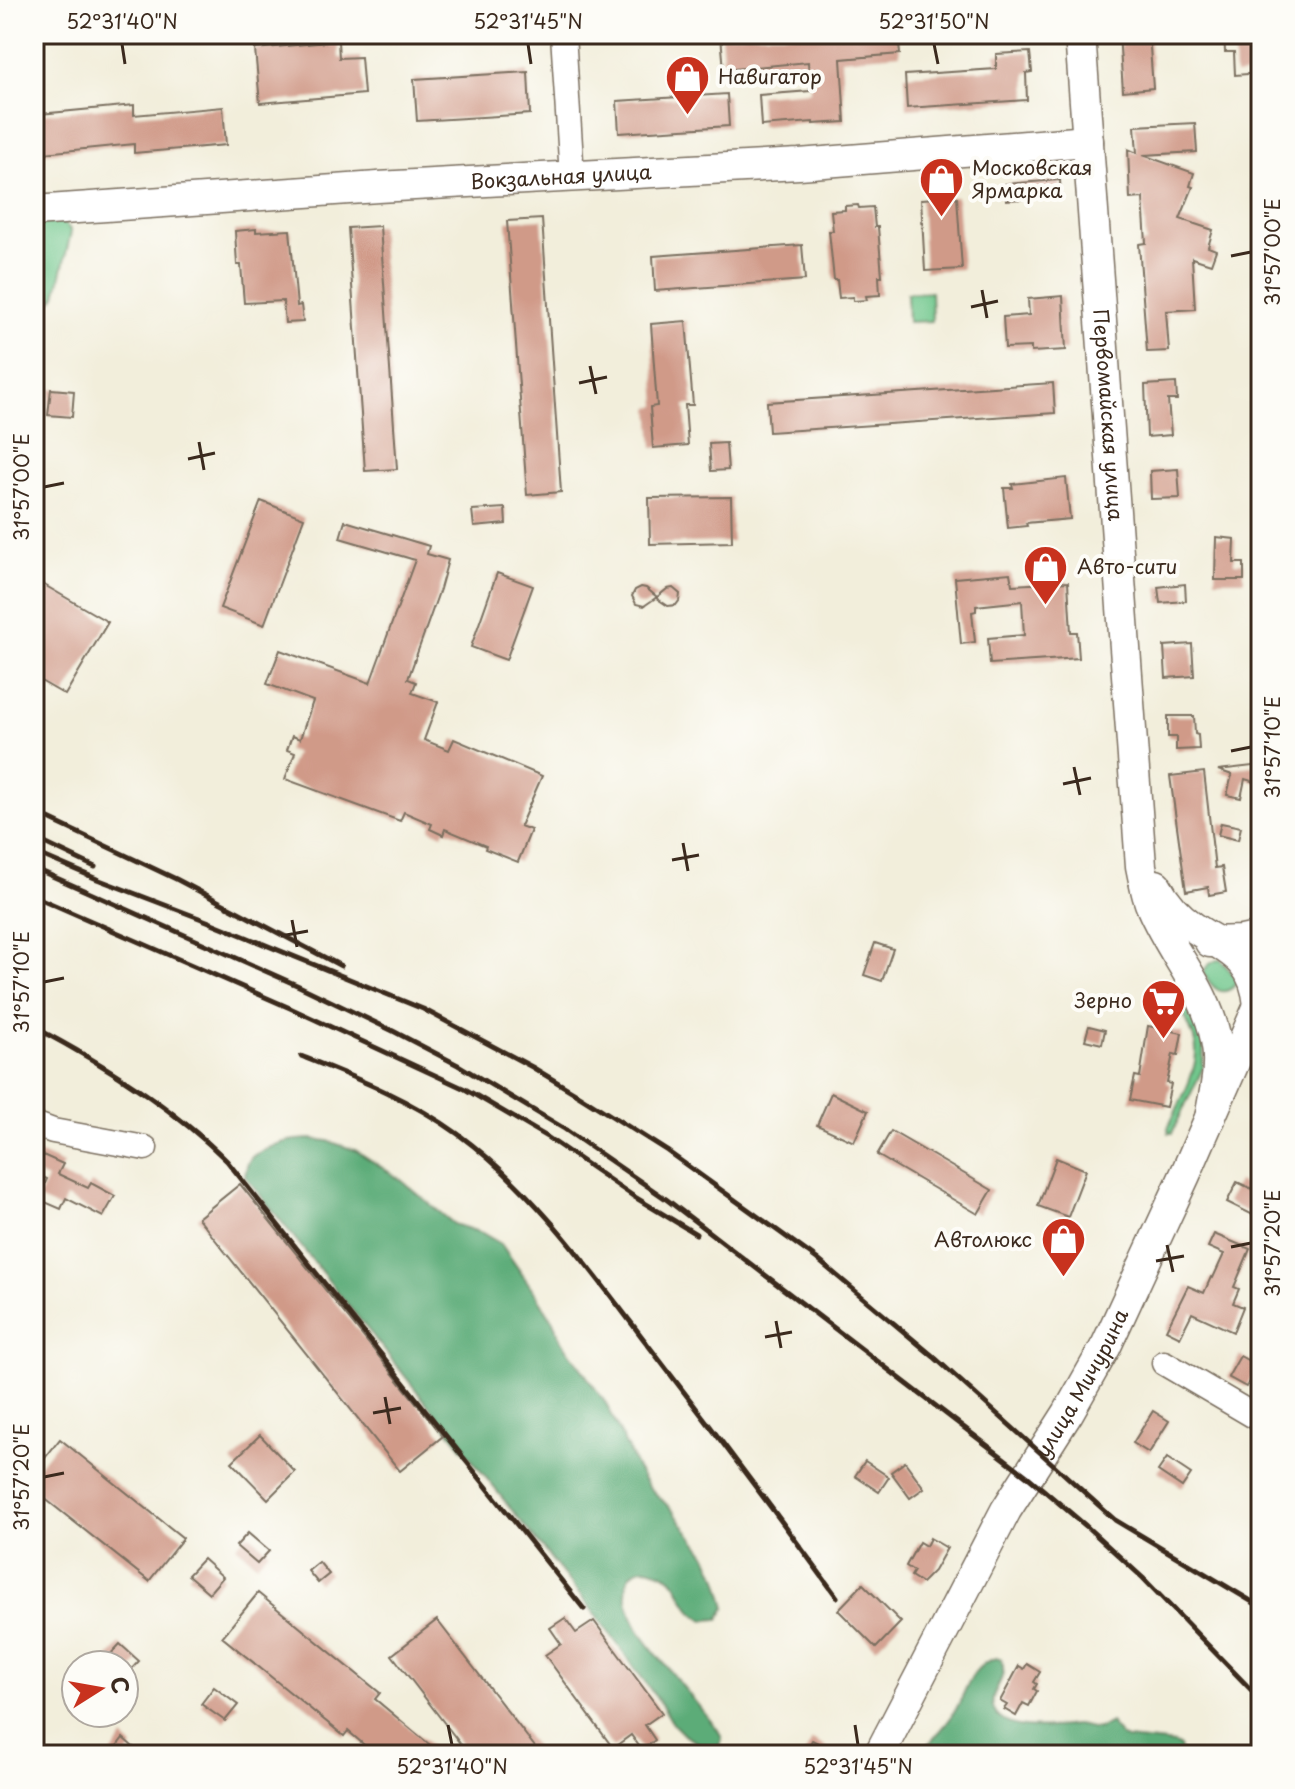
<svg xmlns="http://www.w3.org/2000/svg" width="1295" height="1789" font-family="'Playpen Sans',sans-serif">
	<rect width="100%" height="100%" fill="#fdfcf7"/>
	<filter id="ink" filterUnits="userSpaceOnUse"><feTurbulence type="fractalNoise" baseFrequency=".0125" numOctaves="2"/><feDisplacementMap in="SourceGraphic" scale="16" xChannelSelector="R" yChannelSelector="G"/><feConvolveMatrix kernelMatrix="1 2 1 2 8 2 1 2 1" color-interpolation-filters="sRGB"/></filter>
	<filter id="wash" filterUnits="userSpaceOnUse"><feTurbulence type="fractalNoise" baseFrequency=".006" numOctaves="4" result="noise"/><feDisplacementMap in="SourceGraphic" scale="32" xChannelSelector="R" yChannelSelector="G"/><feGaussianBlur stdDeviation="1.8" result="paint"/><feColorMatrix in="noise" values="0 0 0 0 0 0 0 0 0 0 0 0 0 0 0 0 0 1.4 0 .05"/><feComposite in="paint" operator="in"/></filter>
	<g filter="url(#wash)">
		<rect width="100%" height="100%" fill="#f2eedb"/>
		<g fill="#71c78d" stroke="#567856" stroke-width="2">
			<path d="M34,221c15,0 30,-4 37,11l-15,64 -7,8 -15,-1z"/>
			<path d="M931,292l1,29 -24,1 -1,-29z"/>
			<path d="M1217,960h4l16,19v4c-15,18 -26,3 -34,-11l5,-7z"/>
			<path d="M1186,1006h4l14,29 -1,33 -31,65h-3l-1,-5c9,-21 29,-54 28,-78 0,-13 -8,-25 -12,-36l-1,-4z"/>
		</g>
		<g fill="#5cac78" stroke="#4c6b4b" stroke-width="2">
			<path d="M311,1139l17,2 27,9 46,30 53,44 28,9 19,11 37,53 15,24 9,20 45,64 30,64 11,17 25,25 33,43 12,24 8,29 -7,12 -15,1c-5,-3 -10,-7 -14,-12 -9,-11 -11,-27 -25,-34 -34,-16 -45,5 -35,37 6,20 24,40 37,56 17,21 34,42 51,63l4,8 -2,7 -7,1 -15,-3 -13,-7 -12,-12 -10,-17 -64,-88 -354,-443c3,-24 11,-21 28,-30 13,-6 24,-6 38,-7z"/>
			<path d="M996,1658l5,1c9,21 -12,30 -8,48 7,28 61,20 81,18 8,-1 17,5 25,3 4,-1 7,-3 11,-5l12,14 5,2 48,5 5,3 2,8h-261c9,-15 22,-25 31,-39 15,-22 15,-49 44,-58z"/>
		</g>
		<g id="blocks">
			<g fill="#d09a88">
				<path d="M747,34h151l2,20 -59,5 4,63 -32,2v-2l-52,4 -2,-31 51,-4 -2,-29 -84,8 -3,-34z"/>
				<path d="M1119,34h30l4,54 -30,3z"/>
				<path d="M1224,34h33l1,10h3v29l-26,2 -1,-23h-9z"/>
				<path d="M338,41l1,17 22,-1 3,37 -104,9 -5,-54z"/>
				<path d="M1030,52l2,20 -6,1 1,27 -120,8 -2,-33 91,-6v-15z"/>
				<path d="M528,72l2,42 -113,7 -3,-42z"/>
				<path d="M727,94l2,32 -110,7 -2,-32z"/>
				<path d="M134,105v10l89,-8 3,38 -92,8v-9l-90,9 -4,-39z"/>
				<path d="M1195,123l2,29 -54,3 51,18 -4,13 3,1 -13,32 33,11 -5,17 8,3 -5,14 -19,-6 3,51 -29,2 3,40 -22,1 -8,-108 7,-1 -3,-45 -13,1 -2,-50 9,4 -2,-27z"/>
				<path d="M1060,180l1,17 -55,3 -1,-16z"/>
				<path d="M957,197l5,72 -37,2 -4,-72z"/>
				<path d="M858,205l1,3 14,-1 2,20h3l4,49h-3l1,19 -14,1 1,4 -14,1v-4l-14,1 -2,-18h-3l-5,-49h4l-2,-20 14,-1v-4z"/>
				<path d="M542,219l19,273 -34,3 -20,-274z"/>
				<path d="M380,226l17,243 -32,2 -17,-243z"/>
				<path d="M256,229v3l34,-2 7,76 4,-1 2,17 -18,1 -2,-22 -39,2 -3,-38h-4l-2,-34z"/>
				<path d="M802,245l3,35 -150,11 -2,-35z"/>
				<path d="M1063,296l3,54 -35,2v-5l-26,1 -2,-31 26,-2 -1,-16z"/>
				<path d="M686,321l7,84h-8l3,40 -35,3 -3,-41 7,-1 -6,-82z"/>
				<path d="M1053,383l2,30 -286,19 -2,-30z"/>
				<path d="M1176,383l1,17h-9l3,35 -24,2 -2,-52z"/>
				<path d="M51,389l23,2 -2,26 -24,-2z"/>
				<path d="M726,443l2,27 -17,1 -2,-27z"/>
				<path d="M1178,469l2,29 -29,1 -1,-28z"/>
				<path d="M1066,478l4,41 -44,4 1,3 -19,2 -4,-40h9l-1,-4z"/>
				<path d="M731,497l1,45 -82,2 -1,-46z"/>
				<path d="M261,501l43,17 -40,107 -44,-17z"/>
				<path d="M505,508l1,16 -32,3 -2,-17z"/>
				<path d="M345,521l84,25 -2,8 21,6 -8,29 -32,90 8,3 -4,11 26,9 -14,38 25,10 5,-11 88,37 -22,50 11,4 -13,32 -33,-13 1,-3 -41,-17 -2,6 -13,-6 2,-5 -28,-12 -4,9 -115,-42 10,-26 -8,-3 5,-14 8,3 13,-38 -46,-17 13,-34 90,33 45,-123 -75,-22z"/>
				<path d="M1216,537l19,2 -1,24h10v17h-29z"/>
				<path d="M497,573l36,13 -27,74 -35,-13z"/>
				<path d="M1010,573l2,12 56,-3 3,50h6l2,26 -89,6 -2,-26 36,-3 -2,-34 -46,5v5l-4,1 3,30 -14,2 -6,-66z"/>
				<path d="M34,579l74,43 -43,73 -31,-18z"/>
				<path d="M1185,584l1,17 -26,2 -2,-16z"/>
				<path d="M641,587l5,1 11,9 -13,9 -8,-2 -4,-8 3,-6z"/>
				<path d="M673,588l7,6 -1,7 -3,4 -8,1 -12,-8 11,-9z"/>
				<path d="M1192,644l2,32 -28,2 -2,-32z"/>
				<path d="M1168,716h26l1,18 3,1 1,14 -23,1v-13h-8z"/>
				<path d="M1261,765v19l-16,-5 -4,19 -14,-3 5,-20 -14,-5z"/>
				<path d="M1204,772l11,96 7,-1 4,25 -17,3 -1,-8 -22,4 -16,-115z"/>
				<path d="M1221,823l20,4 -3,13 -20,-5z"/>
				<path d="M875,943l18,6 -11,32 -18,-6z"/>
				<path d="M1089,1026l16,4 -3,14 -17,-4z"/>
				<path d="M1148,1026l34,7 -4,22 -5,-1 -6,29 4,1 -5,23 -36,-7 5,-24 5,1z"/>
				<path d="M831,1093l37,18 -14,31 -37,-17z"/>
				<path d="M891,1131l101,59 -14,24 -101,-59z"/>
				<path d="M34,1151l29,13 -5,10 30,14 3,-5 24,13 -12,21 -37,-19 -5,11 -23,-10 9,-20 -13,-6z"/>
				<path d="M1056,1158l30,12 -18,47 -30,-11z"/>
				<path d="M1237,1182l24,11v26l-34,-17z"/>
				<path d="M240,1184l203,252 -43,35 -202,-253z"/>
				<path d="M1214,1234l36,15 -16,38 5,2 -6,14 10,4 -10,25 -41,-19 -12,24 -14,-7 22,-44 16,7 7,-16 2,1 11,-24 -16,-7z"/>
				<path d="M1240,1356l18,10 -12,21 -18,-10z"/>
				<path d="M1153,1411l16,10 -20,32 -16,-10z"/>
				<path d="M260,1435l35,37 -27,27 -36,-37z"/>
				<path d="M60,1439l123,99 -34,43 -115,-91v-18z"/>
				<path d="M1167,1458l24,16 -9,13 -24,-16z"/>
				<path d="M865,1461l24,16 -10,15 -24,-16z"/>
				<path d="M905,1462l19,26 -14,10 -19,-26z"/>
				<path d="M248,1533l21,18 -12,13 -21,-18z"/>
				<path d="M930,1538l17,10 -13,23 -12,12 -11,-7 3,-5 -8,-5 13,-24 7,4z"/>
				<path d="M203,1559l20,18 -14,16 -21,-18z"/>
				<path d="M319,1562l10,12 -11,9 -10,-12z"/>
				<path d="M863,1584l38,38 -25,26 -38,-38z"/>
				<path d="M258,1593l122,100 -5,6 67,56h-66l-28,-24 -4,5 -122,-99z"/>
				<path d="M565,1618l11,15 18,-12 68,92 -17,12 10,15 -13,10 -11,-15 -18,13 -68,-93 16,-11 -11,-16z"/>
				<path d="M437,1620l98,127 -11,8h-55l-77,-100z"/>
				<path d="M120,1644l19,17 -12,13 -3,-3v-6h-7l-9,-8z"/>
				<path d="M1027,1664l13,8 -6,10 3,2 -3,5 3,2 -8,15 -6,-3 -7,13 -12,-7 3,-4 -7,-4 19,-35 5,3z"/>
				<path d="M214,1687l24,18 -13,16 -24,-17z"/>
				<path d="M123,1738l10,9 -6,8h-17z"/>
				<path d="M812,1740l30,15h-38z"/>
			</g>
		</g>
	</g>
	<g filter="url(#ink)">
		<use href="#blocks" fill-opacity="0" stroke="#7b6f60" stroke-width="2"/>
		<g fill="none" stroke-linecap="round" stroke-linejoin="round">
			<defs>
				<g id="minor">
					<path d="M563,34l9,143"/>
					<path d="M34,1124l19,7 92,17"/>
					<path d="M1164,1363l97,57"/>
				</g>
				<g id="major">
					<path id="s1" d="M1080,34l61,832c3,14 5,29 11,42 19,45 55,83 64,132 6,27 -2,53 -6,79"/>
					<path id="s2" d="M34,211l344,-24 421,-23 289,-23"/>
					<path d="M1156,885c9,17 21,31 37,42 35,24 61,29 66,78"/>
					<path d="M1210,942l32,-1 19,-4"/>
					<path id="s3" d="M879,1755l127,-245 62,-97 38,-67 79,-171 76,-174"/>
				</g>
			</defs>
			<use href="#minor" stroke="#7b6f60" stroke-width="27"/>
			<use href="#major" stroke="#7b6f60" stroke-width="33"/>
			<use href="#minor" stroke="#fff" stroke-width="24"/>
			<use href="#major" stroke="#fff" stroke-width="30"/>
			<g stroke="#3b2a1e" stroke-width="5">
				<path d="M34,812l142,67 165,87"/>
				<path d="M34,838l61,29"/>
				<path d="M34,852l63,27 110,42 216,88 109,58 48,29 87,55 150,108 117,98 181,163 146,87"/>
				<path d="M34,868l265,118 94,45 65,34 105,63 103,71 361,277 59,50 57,52 118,122"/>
				<path d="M34,896l256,112 175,81 82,48 86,59 63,38"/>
				<path d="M34,1027c68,36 138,79 193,134l357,448"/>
				<path d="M301,1056c55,22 109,43 157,78 76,56 133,136 190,211 64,83 127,167 189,252"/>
			</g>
		</g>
	</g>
	<path fill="none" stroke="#3b2a1e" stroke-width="3" d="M122,44l3,20M528,44l3,20M934,44l4,20M1231,256l20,-4M982,290l5,28M971,307l27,-6M590,366l6,28M579,383l28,-6M199,442l5,28M188,459l27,-6M44,487l20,-4M1231,751l20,-4M1074,767l6,28M1063,784l28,-6M683,843l5,28M672,860l27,-5M292,920l5,27M281,936l27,-5M44,982l20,-4M1167,1245l6,27M1231,1247l20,-4M1156,1261l28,-5M776,1321l5,27M765,1337l27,-5M385,1397l5,27M373,1413l28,-5M44,1477l20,-4M448,1725l4,20M855,1725l3,20"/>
	<defs>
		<symbol id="shop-pin" viewBox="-11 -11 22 30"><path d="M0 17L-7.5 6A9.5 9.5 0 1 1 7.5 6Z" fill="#c8321e" stroke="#fdfcf7"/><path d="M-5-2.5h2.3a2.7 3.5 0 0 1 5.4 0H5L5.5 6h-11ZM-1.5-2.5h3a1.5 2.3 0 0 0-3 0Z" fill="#fff"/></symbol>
		<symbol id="supermarket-pin" viewBox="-11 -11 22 30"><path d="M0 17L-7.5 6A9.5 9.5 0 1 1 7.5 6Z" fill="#c8321e" stroke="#fdfcf7"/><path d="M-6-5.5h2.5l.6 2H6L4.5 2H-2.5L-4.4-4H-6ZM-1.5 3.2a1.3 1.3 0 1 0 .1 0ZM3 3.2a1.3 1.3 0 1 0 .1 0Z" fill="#fff"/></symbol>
	</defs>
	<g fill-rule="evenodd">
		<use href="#shop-pin" x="662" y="52" width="51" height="69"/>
		<use href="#shop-pin" x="916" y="154" width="51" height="69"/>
		<use href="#shop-pin" x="1020" y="542" width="51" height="69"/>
		<use href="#supermarket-pin" x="1138" y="976" width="51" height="69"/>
		<use href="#shop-pin" x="1038" y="1214" width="51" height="69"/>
	</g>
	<g text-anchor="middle" stroke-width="8" stroke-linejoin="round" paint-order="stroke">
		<g font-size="20" fill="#3b2a1e" stroke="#fdfcf7" text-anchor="start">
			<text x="718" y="84">Навигатор</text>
			<text x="972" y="175">Московская<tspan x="972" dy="23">Ярмарка</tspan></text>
			<text x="1077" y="574">Авто-сити</text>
			<text x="1132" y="1008" text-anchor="end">Зерно</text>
			<text x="1032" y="1247" text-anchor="end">Автолюкс</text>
		</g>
		<g font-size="20" fill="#3b2a1e" stroke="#fdfcf7">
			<text dy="7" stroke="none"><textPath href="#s2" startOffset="528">Вокзальная улица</textPath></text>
			<text dy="7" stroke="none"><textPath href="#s1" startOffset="382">Первомайская улица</textPath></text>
			<text dy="7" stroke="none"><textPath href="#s3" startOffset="424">улица Мичурина</textPath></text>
		</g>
	</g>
	<rect width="1295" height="1789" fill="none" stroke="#fdfcf7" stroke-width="88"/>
	<g transform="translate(100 1689) rotate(79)"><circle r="38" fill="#fdfcf7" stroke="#afa8a0" stroke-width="2"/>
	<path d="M0-6L14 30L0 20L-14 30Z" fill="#c8321e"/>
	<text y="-12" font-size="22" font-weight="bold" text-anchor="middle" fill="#3b2a1e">С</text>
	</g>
	<rect x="44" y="44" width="1207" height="1701" fill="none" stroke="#3b2a1e" stroke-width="3"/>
	<g font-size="20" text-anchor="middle" fill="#3b2a1e">
		<text x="122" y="29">52°31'40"N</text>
		<text x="528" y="29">52°31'45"N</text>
		<text x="934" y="29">52°31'50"N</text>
		<text transform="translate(1273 252) rotate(-90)" y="7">31°57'00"E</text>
		<text transform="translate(22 487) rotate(-90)" y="7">31°57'00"E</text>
		<text transform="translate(1273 747) rotate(-90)" y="7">31°57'10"E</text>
		<text transform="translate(22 982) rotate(-90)" y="7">31°57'10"E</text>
		<text transform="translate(1273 1243) rotate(-90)" y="7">31°57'20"E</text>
		<text transform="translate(22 1477) rotate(-90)" y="7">31°57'20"E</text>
		<text x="452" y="1774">52°31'40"N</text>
		<text x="858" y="1774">52°31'45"N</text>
	</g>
</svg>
